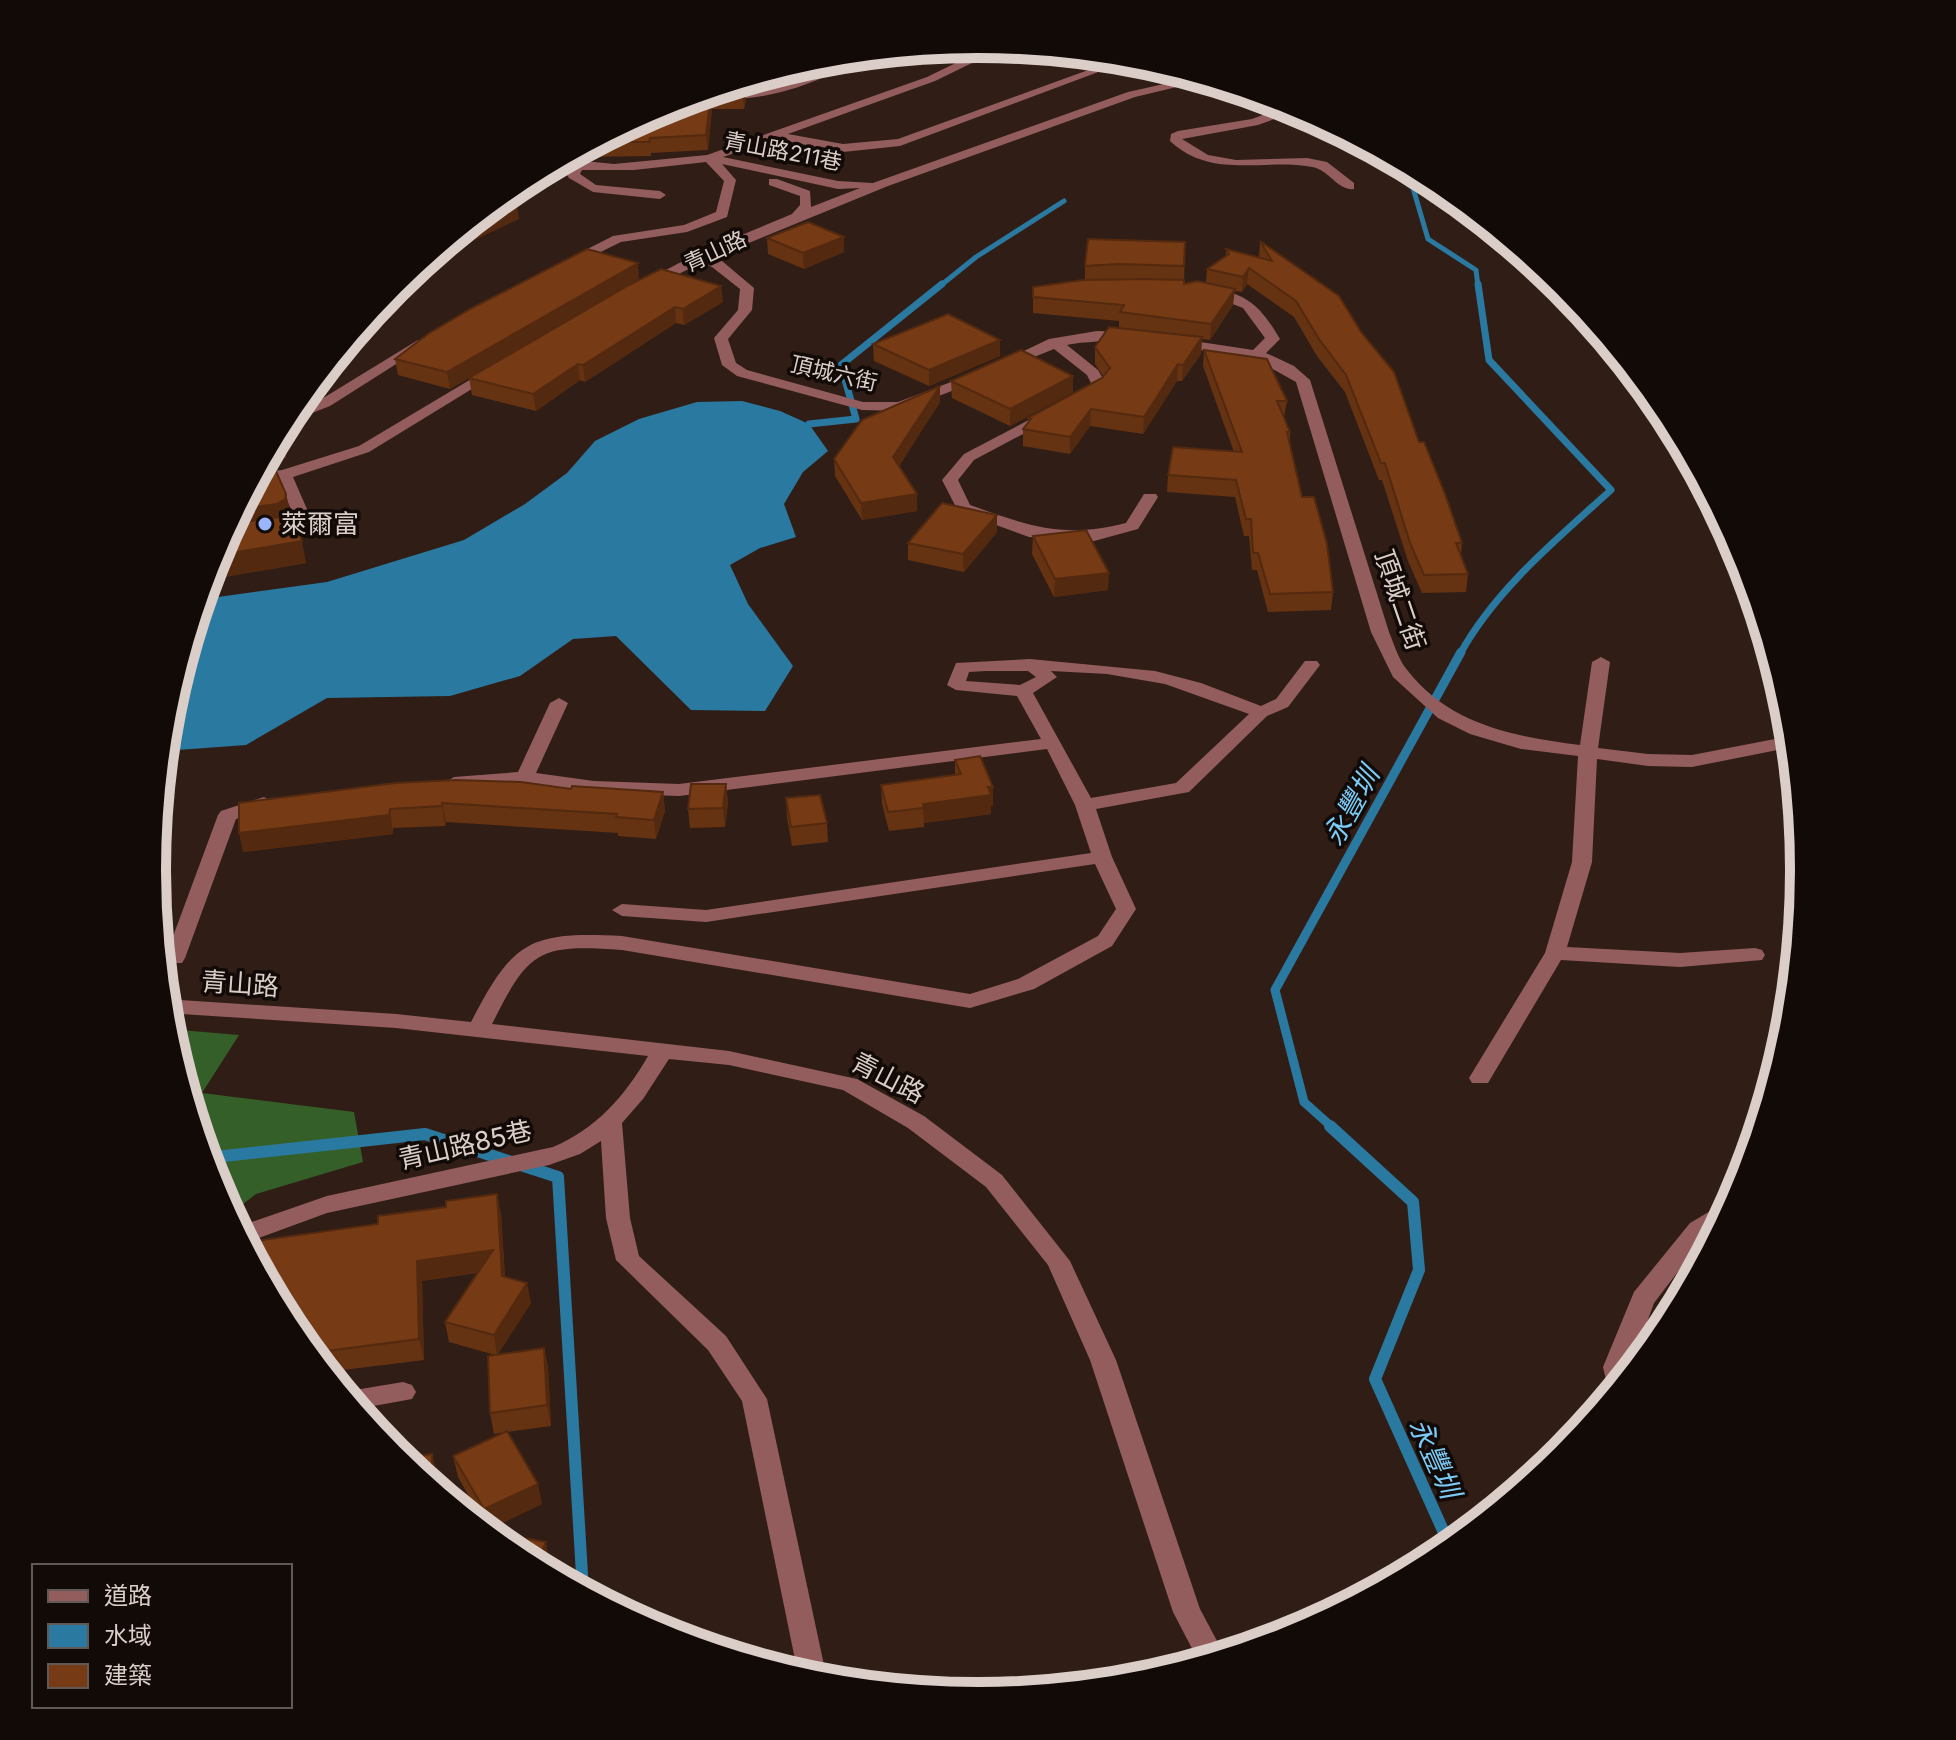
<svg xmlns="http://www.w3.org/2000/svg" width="1956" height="1740" font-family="Inter,'Noto Sans TC',sans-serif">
	<rect width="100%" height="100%" fill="#301e16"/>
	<path fill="#345f28" d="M168,1029l71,6 -37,58 152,19 9,50 -107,32 -26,20 -15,-28z"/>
	<path fill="#2a79a0" d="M742,401l38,10 29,13 19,27 -25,21 -19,32 12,33 -36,11 -30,17 18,39 45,62 -28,45 -74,-1 -75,-74 -43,3 -53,37 -70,20 -123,2 -81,47 -82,6 4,-43 31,-103 19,-8 109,-15 137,-42 61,-36 42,-31 28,-32 44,-22 58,-17z"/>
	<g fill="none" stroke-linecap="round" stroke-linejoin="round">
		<g stroke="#2a79a0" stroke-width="5">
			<path d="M1393,160l-4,10 24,18 15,51 48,31 2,16"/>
			<path d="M940,286l36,-29 88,-56"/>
		</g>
		<g stroke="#2a79a0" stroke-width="7">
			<path d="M809,424l47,-5 -15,-54 101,-81"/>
			<path d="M1460,654c36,-65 97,-115 151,-164l-122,-130 -11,-76"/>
		</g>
		<path stroke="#2a79a0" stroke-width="9" d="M1333,1128l-29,-26 -29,-112 186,-338"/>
		<g stroke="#2a79a0" stroke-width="12">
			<path d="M1330,1126l83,76 6,68 -44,109 75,167"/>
			<path d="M206,1158l219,-24 133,43 25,414"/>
		</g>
		<g fill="#935d5d" fill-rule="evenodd">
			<path d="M993,45l41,5 -62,13 -37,18 -147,53 55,10 55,-5 193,-70 10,2 -201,75 -57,6 -68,-13 -52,18 115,24 35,2 255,-91 67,-15 11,3 -71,17 -247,89 -176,72 10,3 32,27 -2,22 -24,29 8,24 11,7 116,32h35l77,-29 7,4 -2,3 -80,31 -38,-1 -125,-34 -15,-11 -8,-27 24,-28 2,-21 -28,-22 -11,-4 -49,24 -12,-3 54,-29 98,-41 8,-9v-9l-31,-11v-6h8l33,12 1,16 49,-19 -22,1 -116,-25 14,16 -9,37 -40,15 -66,10 -47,23 -12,-3 51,-26 71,-11 32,-13 8,-31 -18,-19 -72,8h-52l-2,4 16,11 64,6 6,4 -6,4 -67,-7 -24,-14 -2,-3 4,-7 -17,-3 10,-6 50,5 93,-9 220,-78 37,-18 32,-9z"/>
			<path d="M860,56c-33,27 -116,54 -157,38 24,-7 50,-1 75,-8 28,-8 53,-29 82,-30z"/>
			<path d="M1289,105l10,5 -41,15 -76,14 26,16 28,5 71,-2 20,4 27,21v6c-16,2 -26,-20 -42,-22 -49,-9 -100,13 -142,-26l1,-7 7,-3 74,-12z"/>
			<path d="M1209,286c40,10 50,18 71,53l-14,14 28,13 16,14 79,252c5,12 10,29 19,39 42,54 108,66 172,74l12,-83 9,-5 9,5 -12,86 50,6 44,1 99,-19 1,11 -100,20 -44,-1 -51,-7 -5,103 -25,85 113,6 75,-5 7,2 3,5 -3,5 -82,7 -119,-7 -73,123h-16l-3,-5 76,-125 27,-91 6,-106 -57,-7 -51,-15 -32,-16 -45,-41 -22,-45 -75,-250 -43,-24 -79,-12 -7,-4 7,-4 79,12 12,-12 -22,-30 -39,-15 -2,-3z"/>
			<path d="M1097,331l33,1 7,4c-7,5 -54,5 -70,9l31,25 8,14 -20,16h-10l-2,-3 17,-14 -4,-8 -33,-26 -45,18 -5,1 -7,-4 52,-25z"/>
			<path d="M418,340l7,4 -2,3 -93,59 -46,18 6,-11 30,-13z"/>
			<path d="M493,366l5,1v6l-129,79 -76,25 17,39 -2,9 -15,11 -26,2v-6l16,-3 9,-6 2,-7 -16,-36 -25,2 5,-9 24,-3 77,-24z"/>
			<path d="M1046,411l5,2v6l-77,41 -16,20 12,25c59,21 93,34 156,18l18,-29h12l2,3 -20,32 -44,12 -65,-4 -71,-26 -16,-31 22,-26z"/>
			<path d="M1030,659l125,12 46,12 60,23 15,-7 29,-38h12l3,4 -32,42 -21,9 -78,76 -93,17 16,48 24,52 -24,37 -78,43 -64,19 -348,-58c-85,-6 -93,1 -130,74l237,27 128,28 67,37 78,59 68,86 46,99 84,249 24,45 -25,8 -26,-50 -83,-252 -42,-95 -62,-78 -78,-59 -65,-38 -114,-25 -60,-6 -26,40 -21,24 8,95 9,38 87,80 41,63 60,280 -11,1 -18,-6 -56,-273 -34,-51 -92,-90 -10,-42 -5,-77 -21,13 -31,11 -222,48 -82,30 -8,-16 90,-31 226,-49c43,-18 72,-51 95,-91l-252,-28 -230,-15 -1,-14 231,15 75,8c42,-81 58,-91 151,-86l348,58 48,-15 80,-43 18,-27 -21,-45 -389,58 -84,-6 -10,-6 10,-6 84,6 385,-57 -16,-48 -28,-56 -368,47 -85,-3 -69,-10 -71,6 -10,-6 10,-6 64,-5 32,-69 9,-5 9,5 -32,70 58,8 85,3 362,-45 -24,-43 -61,-6 -9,-5 9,-22zM986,671h42l8,6 -16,8 -54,-4 3,-9zM1051,671l56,3 58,10 84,30 -73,69 -85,15 -58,-105 24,-16z"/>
			<path d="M264,797l10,6 -3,4 -35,12 -51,139 -3,5h-14l-3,-5 53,-143 3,-4z"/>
			<path d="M1729,1200l4,2 -14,25 -13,8 -52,68 -25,69 -17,21 -3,-1 -6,-25 31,-75 56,-69z"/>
			<path d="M403,1382l9,3 4,7 -4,7 -55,10 -14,-17z"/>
		</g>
	</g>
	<g fill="#653212">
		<path d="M751,80l-2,7h-4l1,14 -2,8h-32l-4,41 -57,3v3l-69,1 -11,-1 91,-49z"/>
		<path d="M844,237v15l-40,17 -36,-15 -1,-16z"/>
		<path d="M1260,241l159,201 43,101 -1,11 7,20 -2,18 -44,1 -14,-32 -26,-81h-3l-34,-88 -28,-36 -23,-39 -47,-33 -5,8 -8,-1 -1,14 -23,35 -8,-1 -1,15 -19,27h-5l-34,53 -53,-8 -20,28 -47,-8v-17l5,-7v-4l74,-40 1,-2 -8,-12v-17l24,-19v-7l-86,-8v-26l52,-7v-14l100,-24 -1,42 22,-1 1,-14 19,-13v-7l33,9z"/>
		<path d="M639,279l-8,5 92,18 -39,23 -8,-2 -91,59 -5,-2 -44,31 -64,-16 -3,-17 117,-68 -136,79 -52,-14 -3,-16z"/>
		<path d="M873,344l127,12 -71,30 -55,-25z"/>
		<path d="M1204,350l83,51 -3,16 6,15v10l12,55 31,95 -2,18 -63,2 -11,-42h-5l-3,-34h-5l-9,-39 -68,-5 1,-17 66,-23 -31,-86z"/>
		<path d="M1073,376v16l-63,34 -58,-28 -1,-17z"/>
		<path d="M940,386v16l-41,64 18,28v17l-55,9 -27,-44 -1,-17z"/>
		<path d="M286,422l2,10 -2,26 -12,1 2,9h-1l11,26 5,21 15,48 -99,17 8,-27z"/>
		<path d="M997,515v17l-33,40 -56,-12v-17z"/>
		<path d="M1033,536l75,54 -54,7 -22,-43z"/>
		<path d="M955,760l38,46h-2v8l-67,9v4l-35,4 -7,-27 -1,-19 74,-10z"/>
		<path d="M726,784l2,19 -3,24 -35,1 -2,-19z"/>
		<path d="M571,789l92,3 2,19 -9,28 -38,-3v-3l-172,-11 -1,4 -52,2v6l-150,18 -4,-49z"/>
		<path d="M786,798l41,25 1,19 -36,4 -5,-29z"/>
		<path d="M501,1214l4,63 26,26 -33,51 46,-6 4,20 3,58 -44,6 35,72 -54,26 -30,-53 -5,-21 52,-24 -11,2 -4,-21 5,-58 -46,-13 -4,-20 32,-49 -55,8 2,79 -97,12 -36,-43z"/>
	</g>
	<g fill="#53290f">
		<path d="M751,80l-2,7h-4l1,14 -2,8 -1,-14 -29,-4z"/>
		<path d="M711,95l1,14 -4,41 -2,-15z"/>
		<path d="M517,204l2,15 -103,49 47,-38z"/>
		<path d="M844,237v15l-40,17 -1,-16z"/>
		<path d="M638,263l1,16 -189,110 -3,-17z"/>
		<path d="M1249,268l-2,16 -5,8 1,-15z"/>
		<path d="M721,286l2,16 -39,23 -1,-16z"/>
		<path d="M1235,289l-2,16 -23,35 1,-16z"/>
		<path d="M675,307l1,16 -91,59 -2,-17z"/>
		<path d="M1202,337l-1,17 -19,27 1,-16z"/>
		<path d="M1000,340v16l-71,30v-16z"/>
		<path d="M578,364l2,16 -44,31 -3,-17z"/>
		<path d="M1178,364l-1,17 -34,53 1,-17z"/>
		<path d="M1073,376v16l-63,34v-17z"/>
		<path d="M940,386v16l-47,72v-17z"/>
		<path d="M1091,409l-1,17 -20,28v-17z"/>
		<path d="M286,422l2,10 -2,26 -5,-21 1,-9z"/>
		<path d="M272,448l4,20 -16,2z"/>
		<path d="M286,494l5,22 -65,18 13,-25z"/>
		<path d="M917,494v17l-55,9 -1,-17z"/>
		<path d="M997,515v17l-33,40 -1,-18z"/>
		<path d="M302,541l4,22 -99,17 7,-24z"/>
		<path d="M1109,573l-1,17 -54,7 1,-18z"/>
		<path d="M726,784l2,19 -3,24 -2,-19z"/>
		<path d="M988,787h5v19h-2v8l-67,9 -1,-19z"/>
		<path d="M663,792l2,19 -9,28 -2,-19z"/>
		<path d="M442,803l4,19 -1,4 -3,-20z"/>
		<path d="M390,809l3,25 -150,18 -4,-19z"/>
		<path d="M497,1194l4,20 5,83 -4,-21z"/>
		<path d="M493,1250l4,20 -75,11 2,79 -5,-21 -2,-78z"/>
		<path d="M527,1283l4,20 -34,52 -3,-20z"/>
		<path d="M544,1348l4,20 3,58 -4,-21z"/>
		<path d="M432,1454l5,21v15l-4,-4z"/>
		<path d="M538,1484l4,20 -54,26 -4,-21z"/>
		<path d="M546,1542l3,21 -3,8 -10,-5z"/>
	</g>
	<g fill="#763a15" stroke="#53290f" stroke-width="2">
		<path d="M728,87h17l-2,8h-32l-5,40 -56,3 -1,4h-53l66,-35 17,-4 1,-2z"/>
		<path d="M500,199l17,5 -54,26z"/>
		<path d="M808,222l36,15 -41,16 -36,-15z"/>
		<path d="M1088,239l97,3 -1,24 -66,-2 -33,2z"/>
		<path d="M1260,241l79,55 22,36 33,40 25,70h5l21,52 17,49h-6l12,31 -44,1 -14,-32 -25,-80h-4l-35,-88 -27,-36 -23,-38 -47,-33 -6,9 -36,-8 22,-15 -3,-5 46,12z"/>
		<path d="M587,249l51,14 -191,109 -52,-13 33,-25 44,-26z"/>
		<path d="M661,269l60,17 -38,23 -8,-2 -92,58 -5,-1 -45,30 -64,-16 160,-93z"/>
		<path d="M1146,279l38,1v4l13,-3 38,8 -24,35 -91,-12 4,-7 -91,-8v-10l50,-7z"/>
		<path d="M948,314l52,26 -71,30 -56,-26z"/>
		<path d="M1109,327l93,10 -19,28 -5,-1 -34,53 -53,-8 -21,28 -47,-8 8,-10 -3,-1 74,-40 8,-10 -15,-21z"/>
		<path d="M1021,350l52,26 -63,33 -59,-28z"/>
		<path d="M1204,350l63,9 20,42h-10l13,31h-3l15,65h12l13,47 6,48 -63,2 -12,-41h-5l-2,-34h-5l-10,-39 -68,-5 5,-28 69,5z"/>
		<path d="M940,386l-47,71 24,37 -56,9 -27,-44 28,-39z"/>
		<path d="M264,461l8,1 14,32 -1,5 -8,5 -38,5z"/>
		<path d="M942,503l55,12 -34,39 -55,-11z"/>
		<path d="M293,515l9,26 -88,15 17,-32z"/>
		<path d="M1086,530l23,43 -54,6 -22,-43z"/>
		<path d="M980,756l13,31h-5l3,8 -68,9 1,4 -36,4 -7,-27 80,-11 -6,-14z"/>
		<path d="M456,780l65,2 50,7 1,-3 91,6 -9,28 -38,-3 1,-3 -175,-11v3l-52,3 -1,6 -150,18v-30l156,-20z"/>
		<path d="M691,784h35l-3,24 -35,1z"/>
		<path d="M820,795l7,28 -36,4 -5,-29z"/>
		<path d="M497,1194l5,82 25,7 -33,52 -49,-13 48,-72 -76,11 2,78 -108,14 -20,-24 -42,-80v-7l129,-18v-8l68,-9v-6z"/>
		<path d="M544,1348l3,57 -57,8 -2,-57z"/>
		<path d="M507,1431l31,53 -54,25 -31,-53z"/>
		<path d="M432,1454l1,32 -33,-27z"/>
		<path d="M507,1535l39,7 -10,24 -17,-9 -24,-20z"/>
	</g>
	<circle fill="#9bb5fd" stroke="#120a07" stroke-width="3" cx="265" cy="524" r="8"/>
	<g text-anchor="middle" stroke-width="7" stroke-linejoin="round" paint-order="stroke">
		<g font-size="22" fill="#dbcec9" stroke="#120a07">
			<text transform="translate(783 151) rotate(11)" y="8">青山路211巷</text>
			<text transform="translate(715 251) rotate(-25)" y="8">青山路</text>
			<text transform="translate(834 373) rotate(13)" y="8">頂城六街</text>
		</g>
		<g font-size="26" fill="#dbcec9" stroke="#120a07" text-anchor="start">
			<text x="281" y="533">萊爾富</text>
		</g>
		<g font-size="26" fill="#dbcec9" stroke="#120a07">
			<text transform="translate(1400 600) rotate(71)" y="9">頂城二街</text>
			<text transform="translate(240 984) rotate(4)" y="9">青山路</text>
			<text transform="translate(888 1078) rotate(27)" y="9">青山路</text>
			<text transform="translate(465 1145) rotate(-13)" y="9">青山路85巷</text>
		</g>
		<g font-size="28" font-style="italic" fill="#7bcbf8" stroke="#120a07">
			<text transform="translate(1351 806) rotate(-61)" y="10">永豐圳</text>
			<text transform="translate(1435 1458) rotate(66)" y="10">永豐圳</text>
		</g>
	</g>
	<path d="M0 0H1956V1740H0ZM166 870a812 812 0 1 1 1624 0a812 812 0 1 1-1624 0Z" fill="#120a07" fill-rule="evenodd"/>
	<path fill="none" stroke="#dbcec9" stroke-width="10" d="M166 870a812 812 0 1 1 1624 0a812 812 0 1 1-1624 0Z"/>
	<rect x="32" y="1564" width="260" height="144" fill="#120a07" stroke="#625855" stroke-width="2"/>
	<rect x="48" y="1590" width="40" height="12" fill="#935d5d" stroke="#625855" stroke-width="2"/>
	<text x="104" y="1604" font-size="24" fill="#dbcec9">道路</text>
	<rect x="48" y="1624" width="40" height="24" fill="#2a79a0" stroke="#625855" stroke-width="2"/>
	<text x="104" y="1644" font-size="24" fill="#dbcec9">水域</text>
	<rect x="48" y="1664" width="40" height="24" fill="#763a15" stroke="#625855" stroke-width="2"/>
	<text x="104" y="1684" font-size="24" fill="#dbcec9">建築</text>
</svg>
